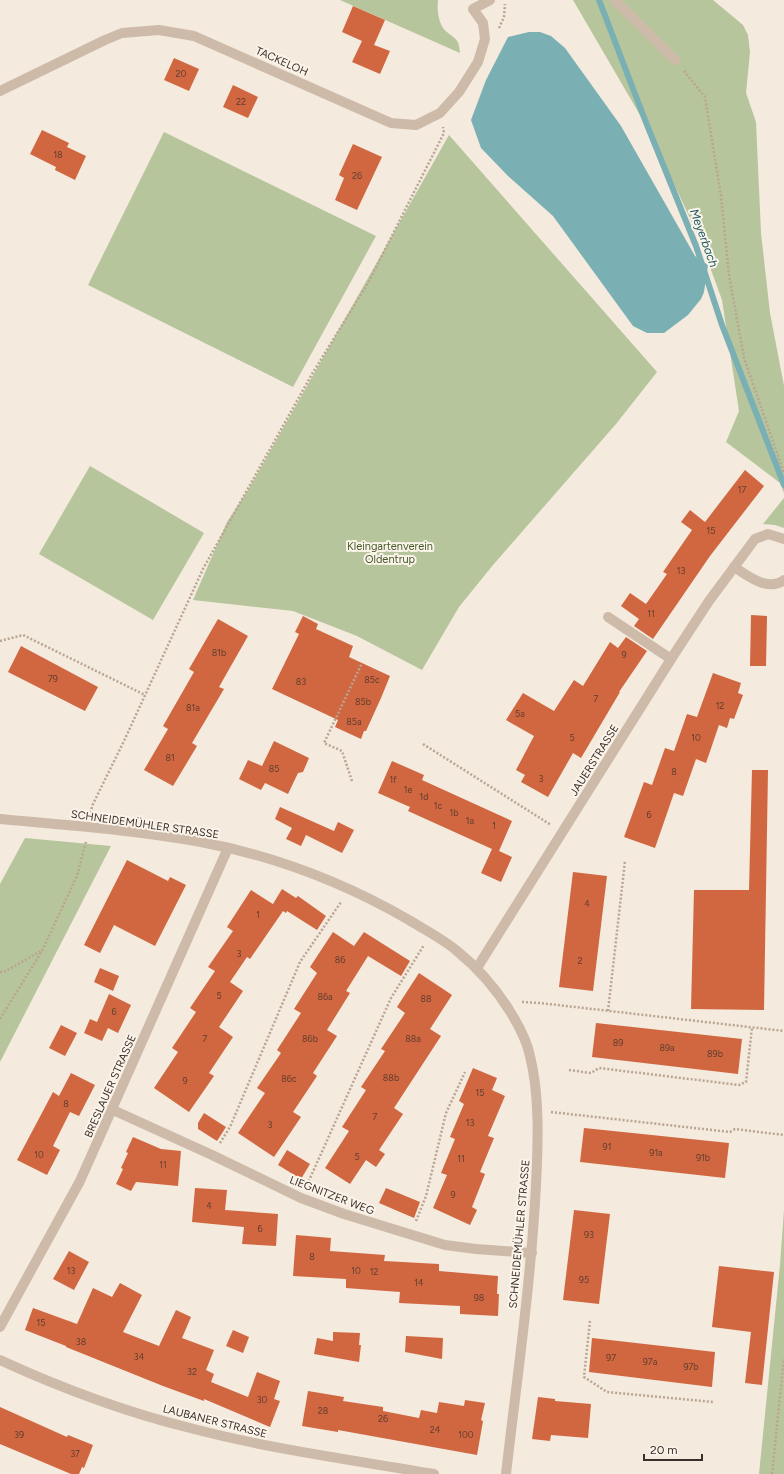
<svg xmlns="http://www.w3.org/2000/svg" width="784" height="1474" font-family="Figtree,sans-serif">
	<rect width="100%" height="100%" fill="#f4eadd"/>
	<g fill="#b6c59c">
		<path d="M340,0h98c-1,9 0,20 5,28 9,11 16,7 17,25z"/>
		<path d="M573,0h140l30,25 5,10 2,17 -4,41 10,29 5,111 9,80 14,73v107l-4,-10 -54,-41 13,-31 -17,-111 -23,-63 -52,-110z"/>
		<path d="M164,132l212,104 -83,151 -205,-102z"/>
		<path d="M449,135l208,237 -41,52 -123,141 -34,42 -37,63 -65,-34 -64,-25 -100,-11 34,-78 21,-32z"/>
		<path d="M90,466l114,67 -51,87 -114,-66z"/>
		<path d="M784,498v30l-9,-3 -12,-1z"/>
		<path d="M25,838l86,8 -111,216v-178z"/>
		<path d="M784,1210v264h-25l21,-209z"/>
	</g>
	<path fill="#7ab0b4" d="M529,32h11l11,4 14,12 56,78 74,130 13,9 -4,27 -3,7 -13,16 -24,18h-17l-14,-7 -80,-110 -45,-40 -27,-28 -10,-28 15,-40 22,-43z"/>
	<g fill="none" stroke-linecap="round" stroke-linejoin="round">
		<path stroke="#7ab0b4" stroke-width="6" d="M599,0l46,120 51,126 26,79 62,160"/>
	</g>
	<g fill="#d06740">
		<path d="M353,6l32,14 -11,25 16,6 -10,23 -28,-12 10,-21 -20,-9z"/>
		<path d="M174,58l25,11 -10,22 -25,-11z"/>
		<path d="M233,85l25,12 -10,21 -25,-11z"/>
		<path d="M42,130l27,13 -2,4 19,9 -11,24 -20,-10 1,-3 -26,-13z"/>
		<path d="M353,144l29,13 -25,53 -22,-10 9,-22 -5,-3z"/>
		<path d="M745,470l19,16 -54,70 -57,83 -19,-13 5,-7 -18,-13 9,-13 16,11 21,-30 -4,-2 29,-42 -11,-8 9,-12 15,12z"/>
		<path d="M751,615l16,1 -1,50h-16z"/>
		<path d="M303,616l15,8 -2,5 37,17 -4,11 41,19 -9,22 -15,33h-2l-3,8 -26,-12 3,-7 -66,-31 27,-55 -4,-2z"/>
		<path d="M218,619l30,17 -29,51 5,2 -32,54 5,3 -24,40 -29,-16 24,-41 -5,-3 31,-54 -5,-3z"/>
		<path d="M626,637l21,14 -28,41h1l-39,66 -8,-5 -25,44 -27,-15 4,-7 -9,-5 18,-34 -28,-16 17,-27 31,18 20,-31 9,6 27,-44 8,6z"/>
		<path d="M21,646l77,41 -13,24 -77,-39z"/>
		<path d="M713,673l28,10 -3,10 5,2 -9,24 -4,-1 -3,10 -8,-3 -13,38 -10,-4 -13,37 -9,-3 -19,55 -31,-11 20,-55 8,3 13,-37 9,3 13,-37 10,3z"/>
		<path d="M274,741l35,17 -6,14 -5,1 -10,21 -23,-11 -4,7 -22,-11 9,-19 14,6z"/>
		<path d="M392,761l32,14 -2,5 90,41 -13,30 13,6 -11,25 -20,-9 11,-24 -84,-38 2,-4 -32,-14z"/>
		<path d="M752,770h16l-4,240 -73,-1 3,-119h55z"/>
		<path d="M280,807l54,24 4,-9 16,8 -12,23 -36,-18 -5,11 -15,-7 6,-11 -17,-9z"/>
		<path d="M127,860l41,21 2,-4 16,8 -31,61 -41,-21 -14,28 -16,-8z"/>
		<path d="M573,872l34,4 -14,115 -34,-4z"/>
		<path d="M282,889l14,9 2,-2 28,20 -9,14 -30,-19 -1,2 -3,-2 -33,48 -3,-2 -17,25 13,9 -24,36 14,10 -24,36 5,3 -25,36 -35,-24 24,-36 -6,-4 24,-36 -6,-4 25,-37 -7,-4 25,-36 -6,-4 24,-37 25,16 -3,-2z"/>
		<path d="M333,932l21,14 10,-14 46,29 -9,15 -33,-20 -22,35 4,2 -23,37 10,6 -24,37 4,3 -24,36 8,5 -27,40 -36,-24 27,-40 -8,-5 24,-35 -4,-3 24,-37 -7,-4 23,-36 -7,-6z"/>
		<path d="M100,968l19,8 -6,15 -19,-9z"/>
		<path d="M419,973l33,22 -22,34 11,7 -47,72 9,6 -24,36 6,4 -9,13 -10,-7 -16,24 -25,-16 24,-37 -7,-4 24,-37 -5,-3 24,-36 -4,-2 24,-36 -8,-6z"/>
		<path d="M109,994l22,11 -13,28 -10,-5 -6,13 -18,-8 6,-14 7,3z"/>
		<path d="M596,1023l146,16 -4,35 -146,-17z"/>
		<path d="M61,1025l16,8 -12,23 -16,-8z"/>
		<path d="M473,1068l24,10 -5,12 13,6 -17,40 6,2 -14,34 5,2 -13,33 5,3 -7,15 -37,-17 14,-33 -6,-2 14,-34 -5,-2 14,-33 -5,-3z"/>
		<path d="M71,1073l24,12 -16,31 -9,-4 -17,34 7,4 -13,25 -30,-15 36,-68 6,4z"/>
		<path d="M204,1113l22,14 -9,14 -19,-12v-6z"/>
		<path d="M584,1128l145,15 -4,35 -145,-16z"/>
		<path d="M133,1137l28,12 20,2 -3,35 -42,-4 -5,9 -15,-7 7,-15 -2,-1 7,-15 -2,-1z"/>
		<path d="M287,1150l23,14 -9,15 -23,-14z"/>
		<path d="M195,1188l32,2 -2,20 53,4 -2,32 -34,-2 2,-17 -52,-5z"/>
		<path d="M386,1188l34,14 -6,16 -35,-15z"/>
		<path d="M574,1210l36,4 -11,90 -36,-4z"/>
		<path d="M296,1235l35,3 -1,13 55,4 -1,6 55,3v7l59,5 -1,18h2l-1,22 -38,-2v-8l-61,-3 1,-11 -54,-4v-9l-53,-3z"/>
		<path d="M69,1251l20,11 -15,28 -21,-11z"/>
		<path d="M719,1266l55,6 -12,113 -17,-2 6,-51 -39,-5z"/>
		<path d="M120,1283l22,12 -19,37 36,14 17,-36 15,7 -9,21 32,12 -8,20 8,4 -3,8 37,15 9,-25 23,9 -6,18 6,2 -10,26 -66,-28v2l-41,-15 -97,-39v-1l-41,-16 8,-22 44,16 16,-36 19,9z"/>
		<path d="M233,1330l16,7 -6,16 -17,-7z"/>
		<path d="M333,1332l27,1 -1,12h2l-2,17 -45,-8 3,-16 16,3z"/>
		<path d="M406,1336l37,2 -1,21 -37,-7z"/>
		<path d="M592,1338l123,14 -3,35 -123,-15z"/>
		<path d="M308,1391l36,6 -1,4 40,6v4l36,7 2,-8 16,3 2,-11 25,4 1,-6 20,3 -4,17 2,1 -6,34 -139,-25v2l-36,-6z"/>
		<path d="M538,1397l17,2v2l36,3 -3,34 -37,-3 -1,6 -18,-2z"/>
		<path d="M0,1407l67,30 1,-2 25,10 -9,23 -2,-1 -3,7h-8l-71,-30z"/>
	</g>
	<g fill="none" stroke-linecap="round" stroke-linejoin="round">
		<g stroke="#baa492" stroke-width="2.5" stroke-dasharray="2 2" stroke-linecap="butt">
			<path d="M499,28l5,-11 1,-13"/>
			<path d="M684,71l21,26 16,99 8,79 15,83 40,115"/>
			<path d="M0,641l23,-6 122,60"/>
			<path d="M423,744l128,81"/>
			<path d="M352,781l-10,-30 -18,-8 38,-80"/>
			<path d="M91,813l1,-7 32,-65 79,-172 109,-195 56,-91 76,-150 -1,-6"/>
			<path d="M0,972h4l37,-21"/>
			<path d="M522,1002l18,1 244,28"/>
			<path d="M608,1011l17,-150"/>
			<path d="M0,1019l42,-68 35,-75 9,-34"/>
			<path d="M569,1070l22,3 8,-5 140,17 7,-3 6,-55"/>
			<path d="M551,1112l179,20 5,-3 49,6"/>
			<path d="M220,1143l10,-16 70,-165 41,-60"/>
			<path d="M307,1185l84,-187 33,-53"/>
			<path d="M416,1221l10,-25 20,-83 19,-41"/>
			<path d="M590,1321l-6,56 23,15 106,10"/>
			<path d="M772,1474l12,-116"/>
		</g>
		<g stroke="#cebaa8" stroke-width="10">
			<path d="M615,0l60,60"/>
			<path d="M0,91l105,-51 17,-7 37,-3 35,6 197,87 25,2 24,-12 19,-21 19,-30 7,-23 -2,-16 -10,-14 17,-9"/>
			<path d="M734,567c14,9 33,25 50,13"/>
			<path d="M608,617l63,42"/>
			<path d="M0,819c66,6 136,11 201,23 74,14 144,41 208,78 16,10 34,19 48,31 21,17 40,39 54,62 8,13 16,28 19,43 10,40 8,88 6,129 -5,97 -19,193 -30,289"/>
			<path d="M477,968l196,-312 36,-55 46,-62 13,-5 16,5"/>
			<path d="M113,1110l99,45 89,43 43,16 101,31 31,4 56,4"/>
			<path d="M0,1327l80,-146 148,-333"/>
			<path d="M0,1360c61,28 125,52 190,68 80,21 162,32 244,46"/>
		</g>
	</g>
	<g text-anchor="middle" stroke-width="4" stroke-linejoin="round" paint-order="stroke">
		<g font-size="9" fill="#603d2f">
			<text x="181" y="77">20</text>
			<text x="241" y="105">22</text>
			<text x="58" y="158">18</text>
			<text x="357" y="179">26</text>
			<text x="742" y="493">17</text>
			<text x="711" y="534">15</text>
			<text x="681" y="574">13</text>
			<text x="651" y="617">11</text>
			<text x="219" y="656">81b</text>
			<text x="624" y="658">9</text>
			<text x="53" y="682">79</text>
			<text x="372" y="683">85c</text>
			<text x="301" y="685">83</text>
			<text x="596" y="702">7</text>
			<text x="363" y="705">85b</text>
			<text x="720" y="709">12</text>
			<text x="193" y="711">81a</text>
			<text x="520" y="717">5a</text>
			<text x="354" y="725">85a</text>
			<text x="572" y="741">5</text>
			<text x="696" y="741">10</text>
			<text x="170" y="761">81</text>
			<text x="274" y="772">85</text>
			<text x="674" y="775">8</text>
			<text x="541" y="782">3</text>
			<text x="393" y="783">1f</text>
			<text x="408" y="793">1e</text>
			<text x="424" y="800">1d</text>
			<text x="438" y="809">1c</text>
			<text x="454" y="816">1b</text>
			<text x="649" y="818">6</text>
			<text x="470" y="824">1a</text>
			<text x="494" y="829">1</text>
			<text x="587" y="907">4</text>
			<text x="258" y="918">1</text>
			<text x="239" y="957">3</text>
			<text x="340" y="963">86</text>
			<text x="580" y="964">2</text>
			<text x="219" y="999">5</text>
			<text x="325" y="1000">86a</text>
			<text x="426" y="1002">88</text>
			<text x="114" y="1015">6</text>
			<text x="205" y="1042">7</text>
			<text x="310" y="1042">86b</text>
			<text x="413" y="1042">88a</text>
			<text x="618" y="1046">89</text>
			<text x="667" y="1051">89a</text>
			<text x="715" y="1057">89b</text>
			<text x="391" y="1081">88b</text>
			<text x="289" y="1082">86c</text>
			<text x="185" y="1084">9</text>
			<text x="480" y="1096">15</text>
			<text x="66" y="1107">8</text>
			<text x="375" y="1120">7</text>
			<text x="470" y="1126">13</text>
			<text x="270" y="1128">3</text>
			<text x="607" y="1150">91</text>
			<text x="656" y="1156">91a</text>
			<text x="39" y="1158">10</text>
			<text x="357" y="1160">5</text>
			<text x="703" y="1161">91b</text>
			<text x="461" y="1162">11</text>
			<text x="163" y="1168">11</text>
			<text x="453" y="1198">9</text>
			<text x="209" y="1209">4</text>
			<text x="260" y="1232">6</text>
			<text x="589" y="1238">93</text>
			<text x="312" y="1260">8</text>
			<text x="71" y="1274">13</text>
			<text x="356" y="1274">10</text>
			<text x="374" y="1275">12</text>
			<text x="584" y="1283">95</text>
			<text x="419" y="1286">14</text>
			<text x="479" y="1301">98</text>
			<text x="41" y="1326">15</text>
			<text x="81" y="1345">38</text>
			<text x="139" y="1360">34</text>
			<text x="611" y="1361">97</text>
			<text x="650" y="1365">97a</text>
			<text x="691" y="1370">97b</text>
			<text x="192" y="1375">32</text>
			<text x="262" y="1403">30</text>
			<text x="323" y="1414">28</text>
			<text x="383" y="1422">26</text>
			<text x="435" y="1433">24</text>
			<text x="19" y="1438">39</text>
			<text x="466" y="1438">100</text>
			<text x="75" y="1457">37</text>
		</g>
		<g font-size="11" fill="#3a2f29" stroke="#fbf4ea">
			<text transform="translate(282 61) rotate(24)" y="4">TACKELOH</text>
			<text transform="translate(594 760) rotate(-58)" y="4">JAUERSTRASSE</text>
			<text transform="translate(145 824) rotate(8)" y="4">SCHNEIDEMÜHLER STRASSE</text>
			<text transform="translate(110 1086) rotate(-66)" y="4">BRESLAUER STRASSE</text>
			<text transform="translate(332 1195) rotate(21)" y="4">LIEGNITZER WEG</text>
			<text transform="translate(519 1234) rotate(-85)" y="4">SCHNEIDEMÜHLER STRASSE</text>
			<text transform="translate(215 1421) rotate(14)" y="4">LAUBANER STRASSE</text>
		</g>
		<g font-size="11" fill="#475b2a" stroke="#fbf4ea">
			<text x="390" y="550">Kleingartenverein<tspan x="390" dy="13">Oldentrup</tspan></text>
		</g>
		<g font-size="12" font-style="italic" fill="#1a5960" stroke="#fbf4ea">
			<text transform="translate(704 238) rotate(70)" y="4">Meyerbach</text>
		</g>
	</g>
	<path d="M644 1454v6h58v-6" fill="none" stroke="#3a2f29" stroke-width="2"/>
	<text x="650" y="1454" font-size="12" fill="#3a2f29" stroke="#fbf4ea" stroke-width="3" paint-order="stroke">20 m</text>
</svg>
